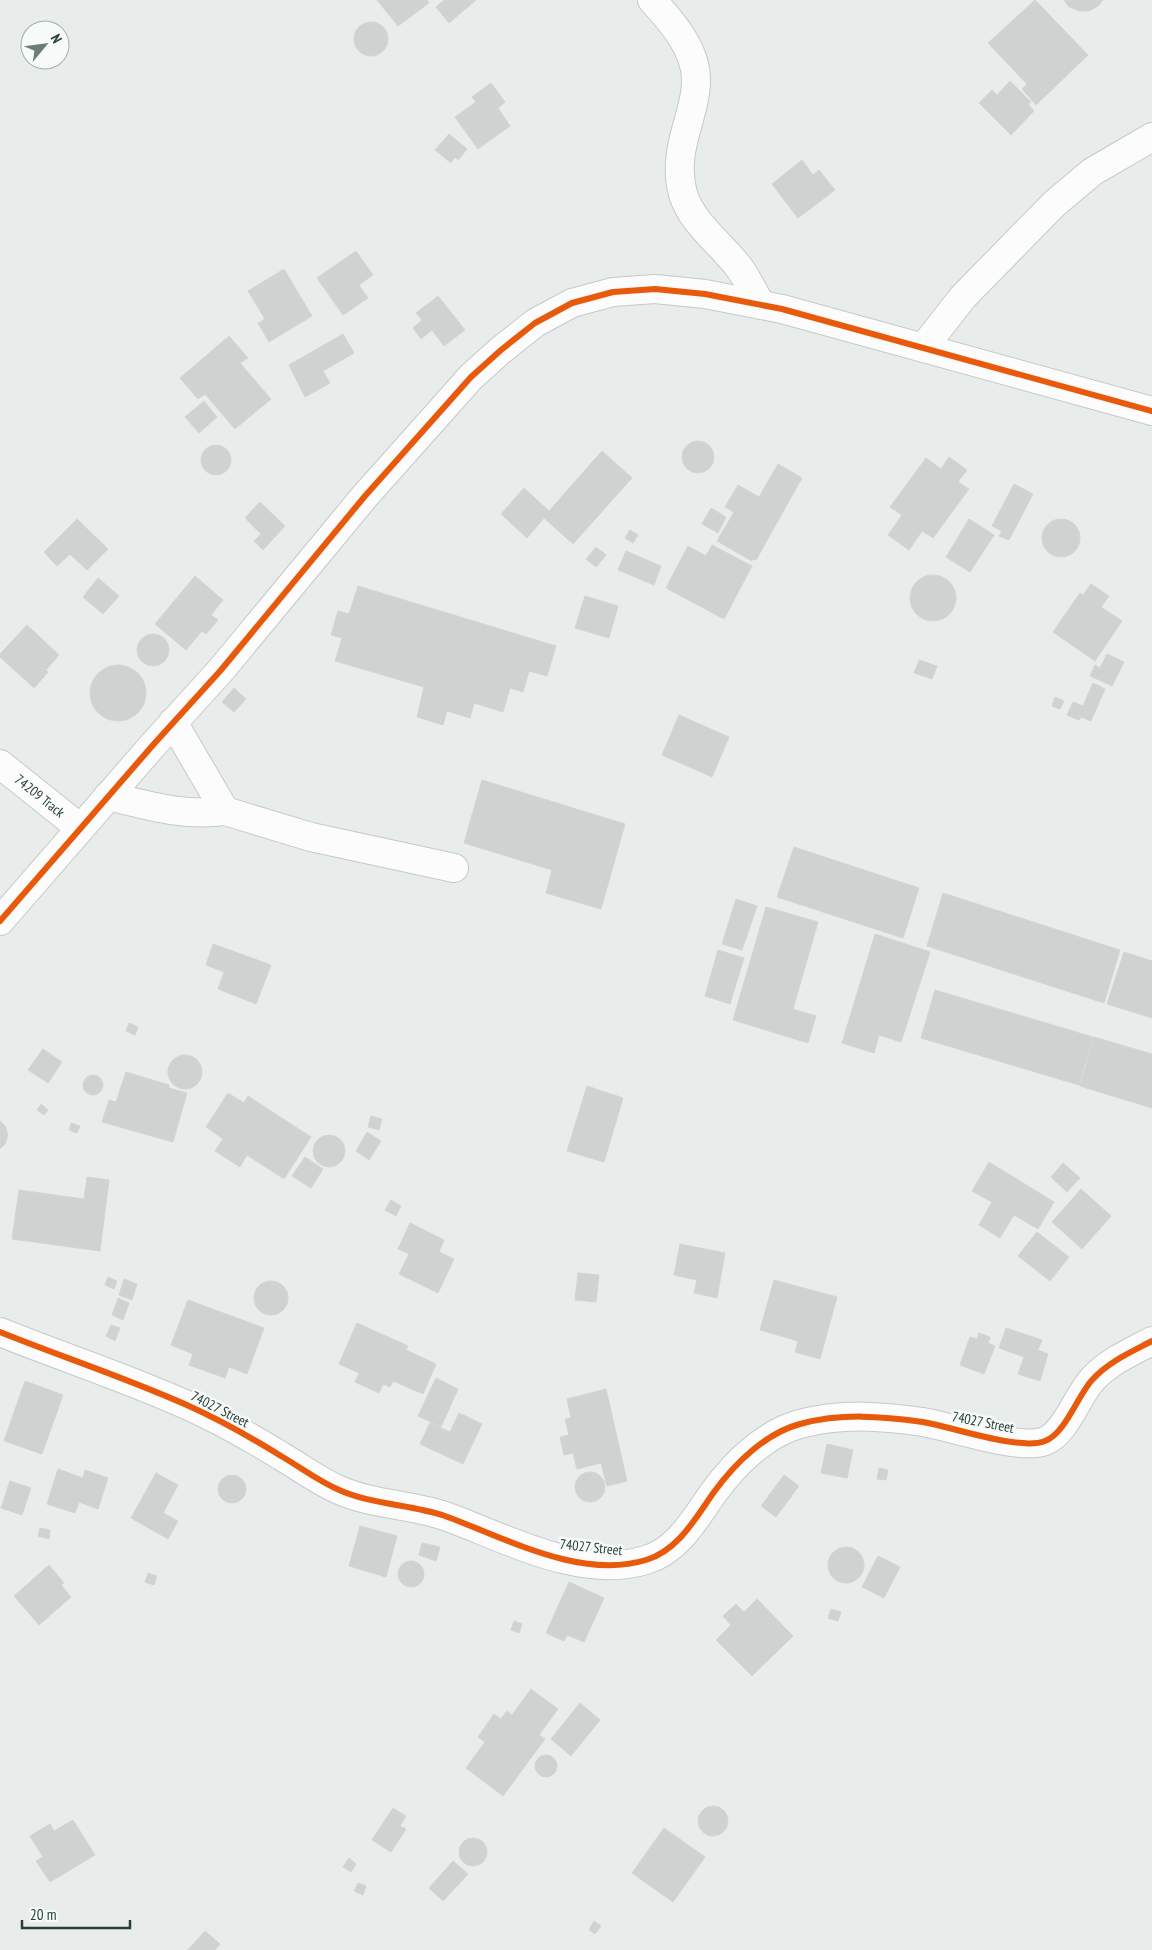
<svg xmlns="http://www.w3.org/2000/svg" width="1152" height="1950" font-family="'PT Sans Narrow',sans-serif">
	<rect width="100%" height="100%" fill="#e8eceb"/>
	<g fill="#ced3d2" stroke="#d1d5d4">
		<path d="M377,0h50l2,3 -31,23z"/>
		<path d="M444,0h32l-27,23 -13,-16z"/>
		<path d="M1035,0l53,55 -52,50 -14,-16 5,-5 -39,-41z"/>
		<path d="M1064,0h39l-5,6 -9,5h-10l-10,-4z"/>
		<circle cx="371" cy="39" r="17"/>
		<path d="M1010,81l21,21 -3,2 6,7 -23,24 -32,-32 13,-13 5,5z"/>
		<path d="M491,83l14,19 -7,6 12,18 -32,23 -23,-32 21,-15 -4,-5z"/>
		<path d="M449,134l18,15 -9,11 -3,-3 -4,6 -16,-13z"/>
		<path d="M802,160l11,15 6,-5 16,20 -37,28 -26,-34z"/>
		<path d="M356,251l17,24 -14,10 9,13 -25,17 -26,-37z"/>
		<path d="M284,269l28,47 -43,26 -11,-19 7,-4 -17,-28z"/>
		<path d="M438,296l27,34 -21,16 -12,-16 -11,9 -8,-11 9,-8 -6,-7z"/>
		<path d="M343,334l11,19 -31,18 7,12 -25,14 -16,-32z"/>
		<path d="M229,336l19,22 -8,5 31,36 -36,30 -30,-35 -7,5 -18,-21z"/>
		<path d="M204,401l13,16 -18,16 -14,-16z"/>
		<circle cx="698" cy="457" r="16"/>
		<circle cx="216" cy="460" r="15"/>
		<path d="M602,451l30,27 -59,66 -29,-26 -17,20 -26,-24 23,-26 25,23z"/>
		<path d="M949,457l18,13 -9,12 11,7 -36,49 -11,-7 -13,19 -21,-15 14,-20 -12,-8 36,-49 15,11z"/>
		<path d="M778,464l24,14 -46,82 -3,-1 -1,2 -35,-20 17,-29 -9,-5 13,-22 21,12z"/>
		<path d="M1014,484l19,10 -24,46 -10,-4 3,-5 -10,-5z"/>
		<path d="M260,502l25,24 -22,24 -9,-9 7,-7 -16,-16z"/>
		<path d="M711,508l15,9 -8,16 -16,-9z"/>
		<path d="M77,519l31,30 -21,21 -17,-16 -13,12 -13,-14z"/>
		<path d="M969,519l25,16 -24,37 -24,-15z"/>
		<circle cx="1061" cy="538" r="19"/>
		<path d="M630,530l8,5 -5,8 -8,-5z"/>
		<path d="M712,545l40,21 -28,53 -58,-31 22,-42 18,10z"/>
		<path d="M596,547l10,8 -10,12 -10,-8z"/>
		<path d="M626,551l35,15 -7,19 -36,-15z"/>
		<circle cx="933" cy="598" r="23"/>
		<path d="M195,576l28,24 -12,15 7,5 -12,14 -4,-3 -16,19 -31,-26z"/>
		<path d="M98,578l21,18 -16,18 -20,-17z"/>
		<path d="M1091,584l18,12 -8,11 21,14 -27,40 -42,-29 27,-39 3,2z"/>
		<path d="M358,586l198,60 -9,30 -18,-5 -6,21 -13,-4 -7,24 -29,-9 -4,15 -23,-7 -4,14 -26,-8 7,-30 -89,-26 7,-23 -11,-3 7,-24 11,3z"/>
		<path d="M585,596l33,10 -9,32 -34,-10z"/>
		<path d="M27,625l32,30 -13,15 2,2 -14,16 -34,-31v-3z"/>
		<circle cx="153" cy="650" r="16"/>
		<path d="M1107,654l17,8 -12,24 -22,-10 5,-11 5,3z"/>
		<path d="M919,660l18,6 -5,13 -18,-6z"/>
		<circle cx="118" cy="693" r="28"/>
		<path d="M1093,683l12,6 -14,32 -10,-4 -2,3 -12,-5 6,-13 10,4z"/>
		<path d="M234,688l12,11 -12,13 -12,-10z"/>
		<path d="M1055,697l9,4 -4,8 -8,-3z"/>
		<path d="M679,715l50,22 -17,40 -50,-22z"/>
		<path d="M482,780l143,44 -24,85 -55,-16 6,-23 -88,-27z"/>
		<path d="M794,847l125,41 -16,50 -126,-41z"/>
		<path d="M943,893l177,57 -16,53 -177,-57z"/>
		<path d="M736,899l21,7 -15,44 -20,-6z"/>
		<path d="M766,907l52,15 -25,87 23,7 -8,27 -75,-23z"/>
		<path d="M875,934l55,18 -29,90 -22,-7 -5,18 -32,-10z"/>
		<path d="M213,944l58,21 -15,39 -38,-15 6,-17 -18,-7z"/>
		<path d="M718,950l26,8 -14,46 -25,-8z"/>
		<path d="M1124,952l28,9v57l-45,-14z"/>
		<path d="M935,990l158,47 -14,48 -158,-47z"/>
		<path d="M129,1023l9,4 -3,8 -9,-4z"/>
		<path d="M1094,1037l58,17v54l-72,-22z"/>
		<path d="M43,1049l19,13 -14,21 -20,-13z"/>
		<circle cx="185" cy="1072" r="17"/>
		<path d="M126,1072l43,13v3l18,5 -14,49 -71,-20 7,-22 7,2z"/>
		<circle cx="93" cy="1085" r="10"/>
		<path d="M587,1086l36,12 -19,64 -37,-11z"/>
		<path d="M228,1093l16,10 4,-7 63,41 -27,42 -37,-24 -7,12 -25,-16 8,-12 -17,-12z"/>
		<path d="M41,1104l7,6 -4,5 -7,-5z"/>
		<path d="M371,1116l11,3 -3,11 -11,-3z"/>
		<path d="M0,1121l5,5 3,9 -3,9 -5,5z"/>
		<path d="M71,1123l9,3 -3,7 -8,-3z"/>
		<path d="M367,1132l14,9 -12,19 -13,-9z"/>
		<circle cx="329" cy="1151" r="16"/>
		<path d="M305,1157l18,12 -12,19 -19,-12z"/>
		<path d="M989,1162l65,40 -16,27 -24,-14 -14,23 -21,-13 13,-23 -20,-11z"/>
		<path d="M1063,1163l17,15 -13,14 -16,-15z"/>
		<path d="M87,1177l22,3 -9,71 -88,-12 7,-49 65,9z"/>
		<path d="M1081,1189l30,27 -29,33 -30,-27z"/>
		<path d="M391,1200l10,6 -5,10 -11,-6z"/>
		<path d="M410,1223l34,17 -5,12 15,7 -16,34 -39,-19 10,-20 -11,-5z"/>
		<path d="M1037,1232l32,25 -19,24 -32,-25z"/>
		<path d="M680,1244l45,9 -8,45 -23,-5 3,-13 -23,-5z"/>
		<path d="M578,1273l21,2 -3,27 -21,-2z"/>
		<path d="M108,1277l9,4 -3,8 -9,-4z"/>
		<path d="M124,1279l13,5 -5,16 -13,-5z"/>
		<path d="M774,1280l63,17 -17,62 -25,-7 3,-11 -38,-11z"/>
		<circle cx="271" cy="1298" r="17"/>
		<path d="M118,1298l11,5 -6,17 -11,-5z"/>
		<path d="M188,1300l76,28 -17,46 -18,-7 -4,11 -36,-13 4,-11 -22,-9z"/>
		<path d="M357,1323l51,23 -2,4 30,14 -13,30 -30,-13 -3,6 -7,-3 -4,9 -24,-11 4,-9 -20,-9z"/>
		<path d="M111,1325l9,3 -5,13 -9,-5z"/>
		<path d="M1006,1328l36,12 -4,10 10,4 -8,27 -22,-7 6,-17 -25,-9z"/>
		<path d="M979,1333l11,4 -2,6 7,3 -11,28 -24,-9 10,-28 7,2z"/>
		<path d="M436,1378l22,11 -17,38 -23,-11z"/>
		<path d="M25,1381l38,14 -21,59 -38,-13z"/>
		<path d="M606,1389l21,92 -20,5 -6,-23 -24,6 -4,-16 -9,2 -4,-18 9,-2 -4,-16 6,-1 -4,-19z"/>
		<path d="M459,1413l23,11 -19,40 -43,-20 10,-21 20,9z"/>
		<path d="M827,1444l26,6 -6,28 -26,-5z"/>
		<path d="M879,1468l9,2 -2,10 -9,-1z"/>
		<path d="M58,1469l25,9 2,-8 23,8 -10,31 -19,-7 -4,11 -28,-9z"/>
		<circle cx="590" cy="1487" r="15"/>
		<path d="M156,1473l22,12 -15,28 15,8 -10,18 -37,-21z"/>
		<circle cx="232" cy="1489" r="14"/>
		<path d="M784,1475l15,11 -23,31 -15,-11z"/>
		<path d="M10,1481l21,7 -9,27 -21,-7z"/>
		<path d="M360,1526l37,10 -11,41 -37,-11z"/>
		<path d="M40,1528l10,2 -1,9 -11,-3z"/>
		<path d="M422,1543l18,4 -4,14 -17,-6z"/>
		<circle cx="846" cy="1565" r="18"/>
		<path d="M878,1556l22,11 -16,31 -22,-11z"/>
		<circle cx="411" cy="1574" r="13"/>
		<path d="M49,1565l15,18 -3,2 10,12 -32,28 -25,-29z"/>
		<path d="M148,1573l9,3 -3,9 -9,-3z"/>
		<path d="M569,1582l35,16 -20,44 -17,-7 -3,6 -18,-8z"/>
		<path d="M757,1599l36,37 -41,40 -36,-36 15,-15 -8,-9 13,-12 8,8z"/>
		<path d="M831,1609l10,3 -3,9 -10,-3z"/>
		<path d="M514,1621l8,3 -3,9 -8,-3z"/>
		<path d="M531,1689l27,20 -19,26 6,4 -42,57 -37,-28 19,-26 -7,-5 16,-23 7,5 6,-8 5,4z"/>
		<path d="M580,1703l20,17 -29,36 -20,-17z"/>
		<circle cx="546" cy="1766" r="11"/>
		<circle cx="713" cy="1821" r="15"/>
		<path d="M393,1808l13,8 -6,10 6,3 -15,23 -19,-12z"/>
		<path d="M73,1820l22,35 -45,27 -14,-21 7,-4 -13,-21 20,-12 4,7z"/>
		<path d="M664,1828l41,29 -32,45 -41,-29z"/>
		<circle cx="473" cy="1852" r="14"/>
		<path d="M349,1858l7,6 -5,8 -8,-5z"/>
		<path d="M453,1861l15,13 -25,27 -14,-13z"/>
		<path d="M358,1883l8,3 -3,9 -9,-4z"/>
		<path d="M594,1921l7,5 -6,8 -6,-4z"/>
		<path d="M205,1931l15,13 -5,6h-27z"/>
	</g>
	<g fill="none" stroke-linecap="round" stroke-linejoin="round">
		<defs>
			<g id="minor">
				<path d="M652,0c20,22 45,50 44,82 0,16 -6,33 -10,48 -6,22 -9,42 -3,64 9,29 37,49 55,72 9,12 16,27 23,39"/>
				<path d="M923,348l40,-51 91,-93 38,-32 60,-35"/>
				<path d="M173,722l52,89 86,26 143,31"/>
				<path id="s1" d="M0,764l80,64"/>
				<path d="M108,796c38,9 77,21 117,15"/>
				<path d="M0,921l153,-176 68,-75 144,-174 106,-119 30,-27 34,-27 37,-20 41,-11 42,-3 50,5 77,15 370,102"/>
				<path d="M0,1332c62,25 127,46 189,74 31,14 63,32 92,50 19,11 36,24 56,33 34,16 73,15 108,27 61,22 135,64 201,44 33,-10 50,-43 68,-68 21,-29 52,-59 86,-68 41,-11 82,-8 123,-2 29,5 97,29 122,19 20,-7 33,-46 47,-61 16,-18 39,-28 60,-39"/>
			</g>
		</defs>
		<use href="#minor" stroke="#c5c9c8" stroke-width="30"/>
		<use href="#minor" stroke="#fcfcfc" stroke-width="28"/>
		<defs>
			<g id="cycleway">
				<path d="M0,921l153,-176 68,-75 144,-174 106,-119 30,-27 34,-27 37,-20 41,-11 42,-3 50,5 77,15 370,102"/>
				<path d="M0,1332c62,25 127,46 189,74 31,14 63,32 92,50 19,11 36,24 56,33 34,16 73,15 108,27 61,22 135,64 201,44 33,-10 50,-43 68,-68 21,-29 52,-59 86,-68 41,-11 82,-8 123,-2 29,5 97,29 122,19 20,-7 33,-46 47,-61 16,-18 39,-28 60,-39"/>
			</g>
		</defs>
		<use href="#cycleway" stroke="#f6faf9" stroke-width="9"/>
		<use href="#cycleway" stroke="#e8590c" stroke-width="6"/>
	</g>
	<g text-anchor="middle" stroke-width="5" stroke-linejoin="round" paint-order="stroke">
		<g font-size="14" fill="#263e3c" stroke="#f6faf9">
			<text dy="5" stroke="none"><textPath href="#s1" startOffset="51">74209 Track</textPath></text>
			<text transform="translate(220 1409) rotate(27)" y="5">74027 Street</text>
			<text transform="translate(983 1422) rotate(11)" y="5">74027 Street</text>
			<text transform="translate(591 1547) rotate(6)" y="5">74027 Street</text>
		</g>
	</g>
	<g transform="translate(45 45) rotate(61)"><circle r="24" fill="#f6faf9" stroke="#a3afad"/>
	<path d="M0-4L9 19L0 12L-9 19Z" fill="#6a7b79"/>
	<text y="-8" font-size="14" font-weight="bold" text-anchor="middle" fill="#263e3c">N</text>
	</g>
	<path d="M22 1920v8h108v-8" fill="none" stroke="#263e3c" stroke-width="2.5"/>
	<text x="30" y="1920" font-size="15" fill="#263e3c" stroke="#f6faf9" stroke-width="4" paint-order="stroke">20 m</text>
</svg>
